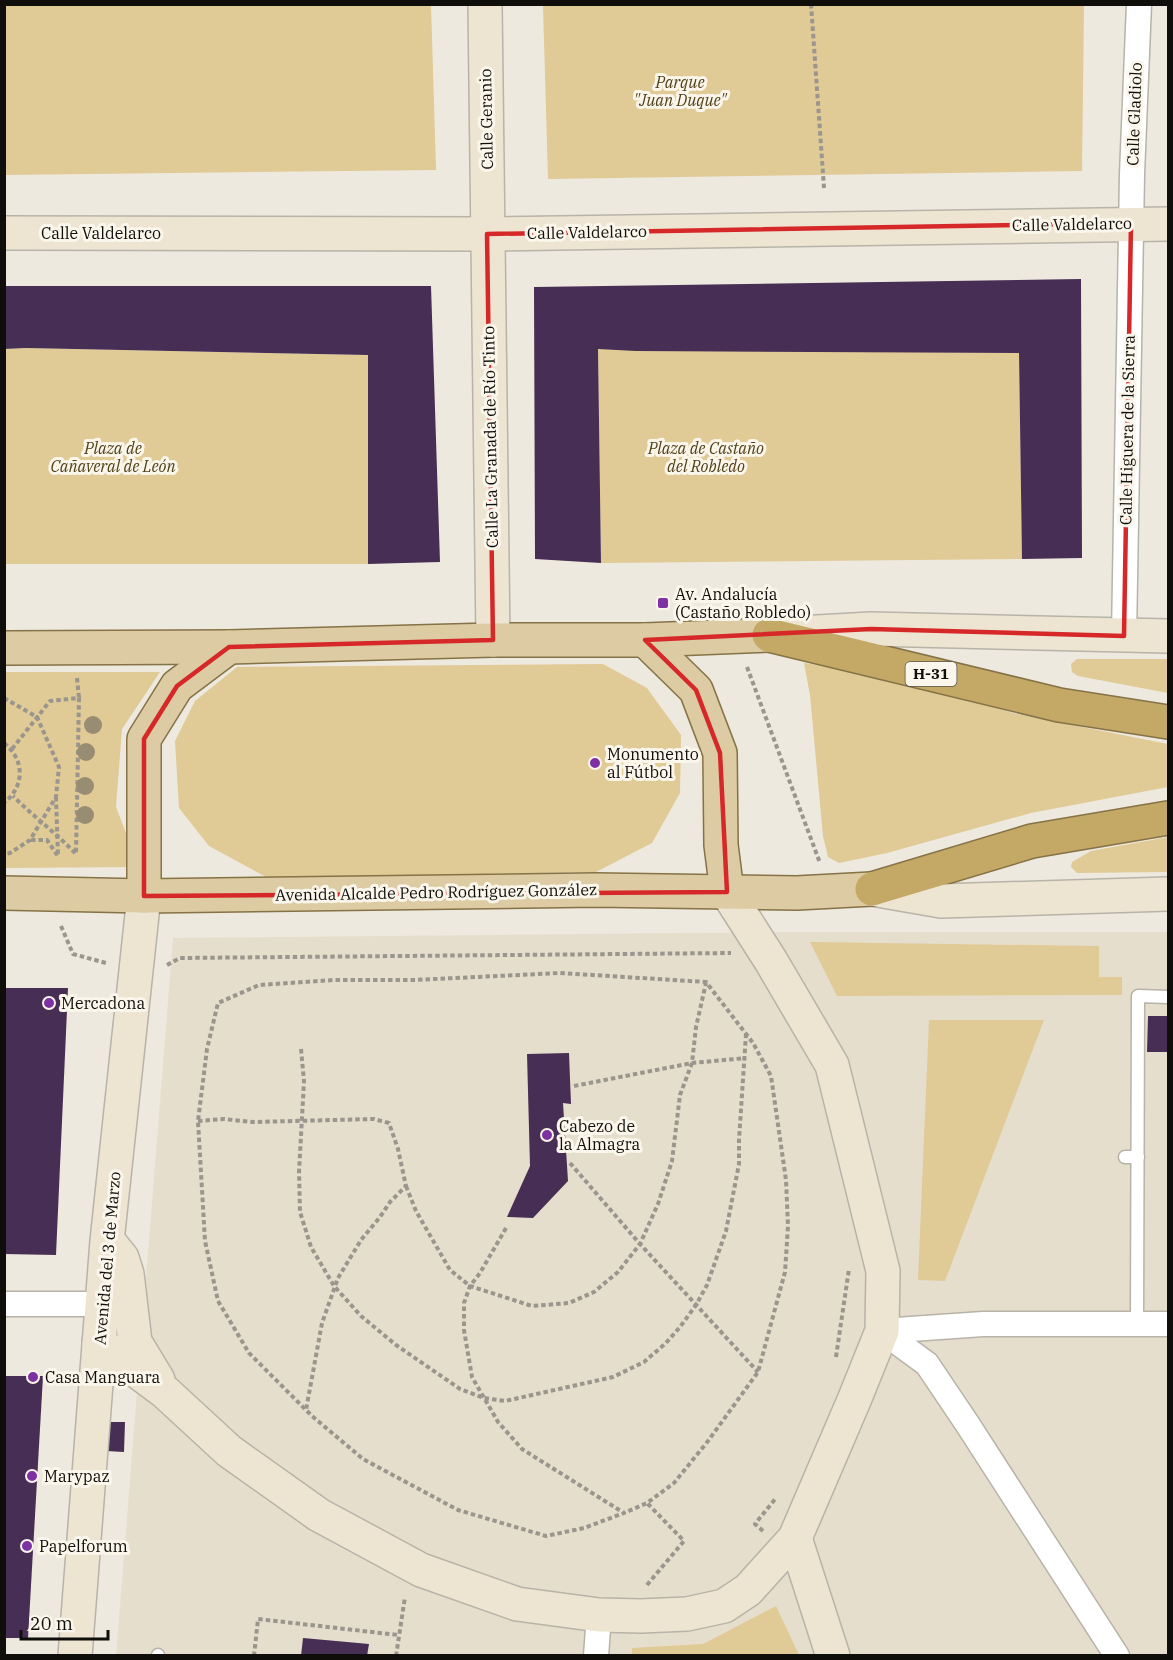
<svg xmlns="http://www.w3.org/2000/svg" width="1173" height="1660" font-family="'IBM Plex Serif',serif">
	<rect width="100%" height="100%" fill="#eee9de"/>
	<path fill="#e6decc" d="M789,932h379v723l-1052,1 57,-718z"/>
	<g fill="#e0ca96">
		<path d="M4,5h427l5,165 -431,5z"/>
		<path d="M543,5h541l-2,166 -534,8z"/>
		<path d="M26,348l342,7v209h-363v-215z"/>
		<path d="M598,349l421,4 3,206 -421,4z"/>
		<path d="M1077,659h91v34l-90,-17 -6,-4 -1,-8z"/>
		<path d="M804,663l81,12 132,39 151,30v43l-137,26 -144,40 -48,10 -11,-6 -5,-21 -13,-141z"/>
		<path d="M603,664l44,24 34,47 -1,58 -28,50 -56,29 -328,6 -59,-32 -30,-38 -4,-67 20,-40 42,-34z"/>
		<path d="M4,672h156l-38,57 -6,78 23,60 -134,1z"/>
		<path d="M1168,837v35l-91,1 -6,-6 1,-5 19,-11z"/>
		<path d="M810,942l289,4v31h23v18l-285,1z"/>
		<path d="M929,1020h115l-99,261 -27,-1z"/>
		<path d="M776,1606l23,49h-167v-7l71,-4z"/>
	</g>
	<g fill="#462e54">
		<path d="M1081,279l1,279 -60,1 -3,-206 -383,-2 -38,-2 3,214 -66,-4 -1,-272z"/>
		<path d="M4,286h427l9,276 -72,2v-209l-342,-7 -22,1z"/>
		<path d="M4,988h64l-12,267 -52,-1z"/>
		<path d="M1148,1016h20v36h-21z"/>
		<path d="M569,1053l2,51 -8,-1 5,78 -35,37 -26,-1 23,-51 -3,-112z"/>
		<path d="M4,1376h39l-15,262h-24z"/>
		<path d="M107,1422h18l-1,30 -18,-1z"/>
		<path d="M303,1638l66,6 -2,12h-66z"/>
	</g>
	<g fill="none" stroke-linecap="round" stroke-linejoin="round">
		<defs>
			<g id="lane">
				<path d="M1125,1157h13"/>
				<path d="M1137,1324l1,-328 30,1"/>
				<path d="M158,1656v-1"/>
			</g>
			<g id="street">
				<path d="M1124,636l8,-462 7,-170"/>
				<path d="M4,1304h98"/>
				<path d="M882,1331l45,33 41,61 149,231"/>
				<path d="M882,1331l101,-7h185"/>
				<path d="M596,1656l3,-41"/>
			</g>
			<g id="secondary">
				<path d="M485,4l8,636"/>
				<path d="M4,233l483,1 681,-10"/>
				<path d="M781,634l90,-5 297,7"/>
				<path d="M872,889l69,12 227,-7"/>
				<path d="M109,1242l13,16 5,16 8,68 23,38"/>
				<path d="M99,1343l66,49 64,59 90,64 102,55 96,34 82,11 42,1 46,-2 37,-8 24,-16 47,-52 60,-140 27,-67 1,-60 -51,-206 -61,-104 -44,-69"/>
				<path d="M795,1538l38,118"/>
				<path d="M75,1656l32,-415 37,-345"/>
			</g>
			<g id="primary">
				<path d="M645,640l51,50 24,63 1,92 6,47"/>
				<path d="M4,648l225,-1 264,-7h152l124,-5"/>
				<path d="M4,893l140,3 452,-6 201,3 75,-4"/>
				<path d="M144,896v-157l33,-53 52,-39"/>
			</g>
			<g id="highway">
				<path d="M769,635l290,70 109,17"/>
				<path d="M872,889l160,-48 136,-23"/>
			</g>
		</defs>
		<use href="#lane" stroke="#b7b3a8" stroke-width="15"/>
		<use href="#street" stroke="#b7b3a8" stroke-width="27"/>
		<use href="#secondary" stroke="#b7b3a8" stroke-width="36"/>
		<use href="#primary" stroke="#857246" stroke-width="36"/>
		<use href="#highway" stroke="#857246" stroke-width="36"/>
		<g stroke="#9a968e" stroke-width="4" stroke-dasharray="4.5 3" stroke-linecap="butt">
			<path d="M811,4l13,184"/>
			<path d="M747,667l73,196"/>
			<path d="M77,678l2,20"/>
			<path d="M4,698l33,19 22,50 -3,30 -26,43 -20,13 -6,1"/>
			<path d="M4,743c21,17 21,43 0,60"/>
			<path d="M12,749l38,-48 29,-3 -3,156c-20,-21 -43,-38 -63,-58"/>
			<path d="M31,840h16l11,16 -2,-58"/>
			<path d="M61,926l12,28 33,9"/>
			<path d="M167,965l13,-7 551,-5"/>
			<path d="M301,1049l3,32 -5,91 1,40 11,35 23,39 27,30 35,29 64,44 24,9 21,3 108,-24 31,-15 22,-19 14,-16 16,-22 11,-20 19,-54 13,-67v-24l7,-106"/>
			<path d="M574,1086l118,-23 54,-5"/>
			<path d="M198,1121l26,-2 29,3 121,-3 15,4 9,26 8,37 -16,16 -10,15 -19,23 -23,38 -16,45 -16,87"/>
			<path d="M570,1163l70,81 118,128"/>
			<path d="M406,1186l10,25 34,59 20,16 62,20 37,-3 25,-11 24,-20 22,-28 18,-40 14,-43 8,-66 12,-32 4,-36 10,-44"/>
			<path d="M506,1228l-26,45 -10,13 -6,17v27l8,47 26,45 24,27 102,64 -40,15 -38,8 -88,-26 -95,-51 -51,-43 -63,-63 -31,-52 -13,-60 -7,-120 9,-72 11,-46 41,-18 75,-5h80l146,-7 146,9 47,61 18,33 15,104 2,46 -3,46 -27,100 -50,69 -34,42 -27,20 -23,10"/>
			<path d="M836,1357l13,-88"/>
			<path d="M763,1531l-8,-7 21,-26"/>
			<path d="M647,1585l37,-44 -37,-38"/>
			<path d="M254,1656l4,-37 140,16"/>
			<path d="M396,1656l9,-59"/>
		</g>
		<use href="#lane" stroke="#fff" stroke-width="12"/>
		<use href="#street" stroke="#fff" stroke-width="24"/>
		<use href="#secondary" stroke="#ede5d1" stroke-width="33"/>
		<use href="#primary" stroke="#dccba3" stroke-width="33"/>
		<use href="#highway" stroke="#c4a866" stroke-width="33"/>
	</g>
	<g fill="#988d72">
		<circle cx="93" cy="725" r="9"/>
		<circle cx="86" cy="752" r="9"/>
		<circle cx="85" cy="786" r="9"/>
		<circle cx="85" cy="815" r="9"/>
	</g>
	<path fill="none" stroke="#d62828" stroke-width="4.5" stroke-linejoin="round" d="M1131,223l-7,413 -253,-7 -226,11 51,50 24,63 7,139 -583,4v-157l33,-53 52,-39 264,-7 -6,-406z"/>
	<g fill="#7e31a3" stroke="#fbf6eb" stroke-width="2">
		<rect x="657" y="597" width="12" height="12" rx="3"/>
		<circle cx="595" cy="763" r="6"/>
		<circle cx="49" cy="1003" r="6"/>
		<circle cx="547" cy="1135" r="6"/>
		<circle cx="33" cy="1377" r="6"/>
		<circle cx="32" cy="1476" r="6"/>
		<circle cx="27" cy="1546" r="6"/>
	</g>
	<g text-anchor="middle" stroke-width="6" stroke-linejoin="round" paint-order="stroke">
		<rect fill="#fbf6eb" stroke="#56544e" stroke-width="1.5" x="905.5" y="662" width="51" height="24" rx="4.5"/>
		<g font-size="15" font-weight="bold" fill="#100e0a">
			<text x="931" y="679">H-31</text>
		</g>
		<g font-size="16" font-style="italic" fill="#514119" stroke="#fbf6eb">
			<text x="680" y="88">Parque<tspan x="680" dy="18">"Juan Duque"</tspan></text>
			<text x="113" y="454">Plaza de<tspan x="113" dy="18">Cañaveral de León</tspan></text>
			<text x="706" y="454">Plaza de Castaño<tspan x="706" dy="18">del Robledo</tspan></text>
		</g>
		<g font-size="16" fill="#100e0a" stroke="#fbf6eb">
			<text transform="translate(1134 114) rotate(-88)" y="6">Calle Gladiolo</text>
			<text transform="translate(486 119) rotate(-91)" y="6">Calle Geranio</text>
			<text transform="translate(1072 224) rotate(-1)" y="6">Calle Valdelarco</text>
			<text transform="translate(587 232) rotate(-1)" y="6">Calle Valdelarco</text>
			<text x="101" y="239">Calle Valdelarco</text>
			<text transform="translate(1127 430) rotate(-89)" y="6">Calle Higuera de la Sierra</text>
			<text transform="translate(490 437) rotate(-91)" y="6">Calle La Granada de Río Tinto</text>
			<text transform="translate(436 892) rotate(-1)" y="6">Avenida Alcalde Pedro Rodríguez González</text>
			<text transform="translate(107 1258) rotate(-85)" y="6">Avenida del 3 de Marzo</text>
		</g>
		<g font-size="16" fill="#100e0a" stroke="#fbf6eb" text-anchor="start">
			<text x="675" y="600">Av. Andalucía<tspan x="675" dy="18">(Castaño Robledo)</tspan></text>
			<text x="607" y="760">Monumento<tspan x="607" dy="18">al Fútbol</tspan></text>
			<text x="61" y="1009">Mercadona</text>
			<text x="559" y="1132">Cabezo de<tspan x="559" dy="18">la Almagra</tspan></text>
			<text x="45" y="1383">Casa Manguara</text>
			<text x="44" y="1482">Marypaz</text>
			<text x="39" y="1552">Papelforum</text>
		</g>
	</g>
	<rect width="1173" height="1660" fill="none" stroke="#100e0a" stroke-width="12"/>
	<path d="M21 1630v9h87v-9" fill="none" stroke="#100e0a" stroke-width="3"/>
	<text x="30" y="1630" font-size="18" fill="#100e0a" stroke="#fbf6eb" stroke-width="4.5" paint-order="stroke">20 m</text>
</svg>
